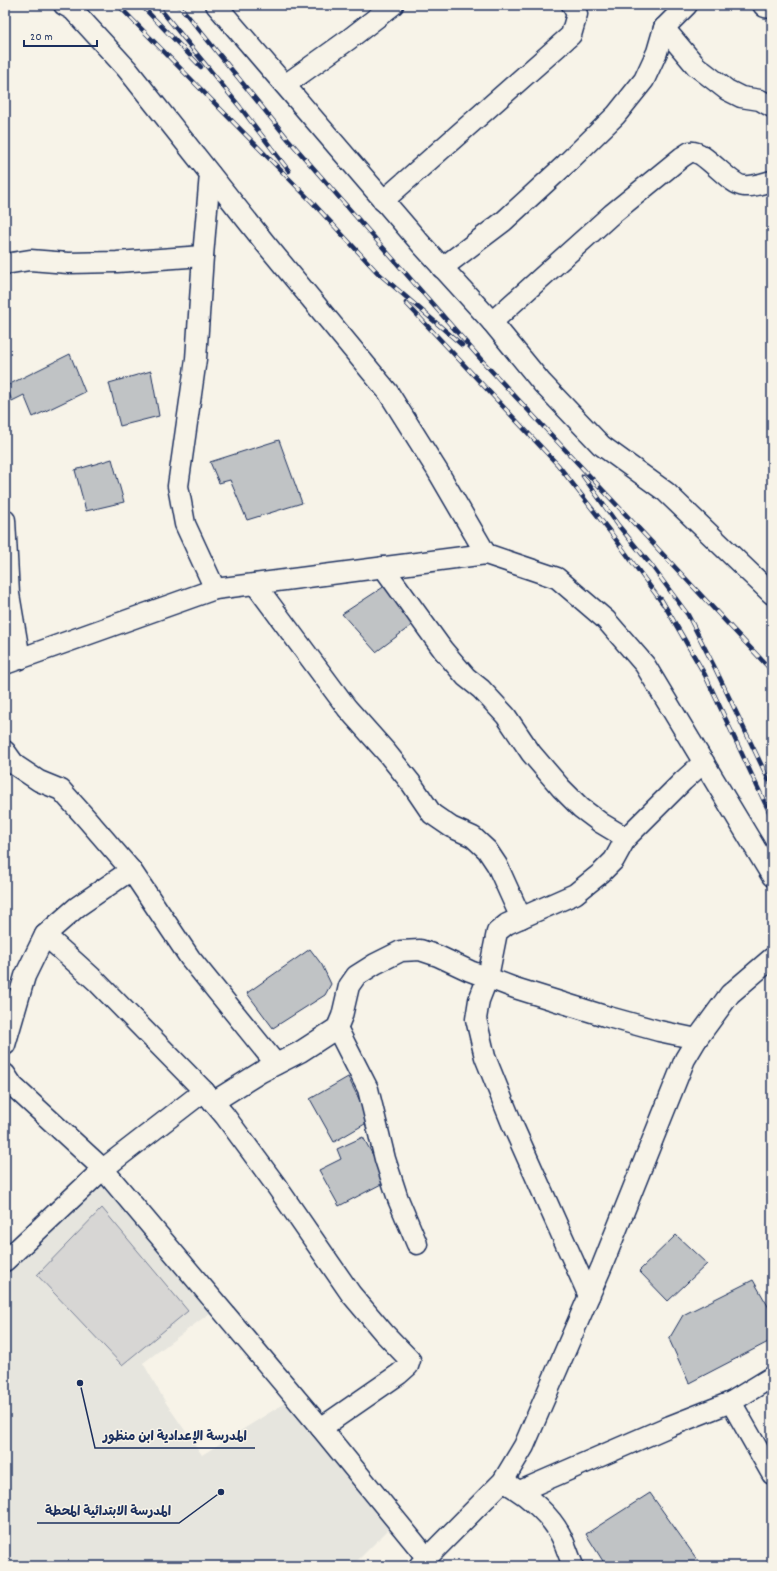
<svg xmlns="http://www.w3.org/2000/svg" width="777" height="1571" font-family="Dekko,'Playpen Sans Arabic',sans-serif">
	<rect width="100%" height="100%" fill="#f7f3e8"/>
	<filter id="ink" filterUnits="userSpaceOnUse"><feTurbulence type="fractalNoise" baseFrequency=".025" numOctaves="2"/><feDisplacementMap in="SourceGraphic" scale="8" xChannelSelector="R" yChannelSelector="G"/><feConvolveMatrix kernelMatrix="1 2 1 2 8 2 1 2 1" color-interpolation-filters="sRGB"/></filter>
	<g filter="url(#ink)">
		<path fill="#e6e5de" d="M105,1180l106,132 -68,51 23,40 36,52 86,-54 102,127 -38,38h-347v-291z"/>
		<path fill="#d7d6d4" stroke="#798299" d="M102,1208l86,103 -66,54 -85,-90z"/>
		<g fill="#c0c3c5" stroke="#1b2f5e">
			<path d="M70,354l15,38 -52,25 -9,-22 -12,6 -6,-15z"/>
			<path d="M151,371l8,45 -39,10 -11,-43z"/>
			<path d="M279,440l23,63 -55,17 -17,-40 -11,3 -9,-21z"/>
			<path d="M112,459l12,43 -38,9 -11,-41z"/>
			<path d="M388,584l28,38 -40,30 -34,-38z"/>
			<path d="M310,949l12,16 9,19 -6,11 -52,33 -26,-35z"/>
			<path d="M348,1077l22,44 -36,21 -24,-43z"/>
			<path d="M363,1137l24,44 -48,25 -20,-36 22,-11 -4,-10z"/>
			<path d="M676,1235l31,29 -39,37 -29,-30z"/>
			<path d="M753,1280l19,33v27l-83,43 -20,-44 14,-24z"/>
			<path d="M650,1493l51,72 -1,1h-94l-20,-32z"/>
		</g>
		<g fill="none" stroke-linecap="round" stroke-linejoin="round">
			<defs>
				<g id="minor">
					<path d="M64,5l9,5 54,59 138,174 123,149 49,78 49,84"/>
					<path d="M216,5l205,239 71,78 50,61 59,62 65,47 106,102"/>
					<path d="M763,5l2,2 7,1"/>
					<path d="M664,28l32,38 31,24 14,7 19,3 12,7"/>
					<path d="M285,85l63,-45 45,-35"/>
					<path d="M210,174l-7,82 -7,103 -18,127 7,38 30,65"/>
					<path d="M383,201l188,-166 6,-21 -5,-9"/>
					<path d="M5,264l25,-4 38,3 49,-1 86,-6"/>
					<path d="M442,268l62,-47 62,-57 50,-49 28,-35 13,-28 7,-24 23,-23"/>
					<path d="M492,322l120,-108 70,-57c2,-1 6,-4 8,-5 14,-3 39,33 54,34 9,1 20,-3 28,-5"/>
					<path d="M5,520l4,74 11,65"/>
					<path d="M383,567l60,83 23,27 15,12 25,27 25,37 30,35 20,20 20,15 25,15"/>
					<path d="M255,584l92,124 40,45 24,30 21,31 19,13 22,10 14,13 10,15 24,53"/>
					<path d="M5,664l210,-75 271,-35 71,24 49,42 39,45 127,211"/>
					<path d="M5,751l10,14 24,16 22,9 25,28 45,52 59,88 86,106"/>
					<path d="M45,935l51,46 108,110 21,25 50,68 76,110 33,39 26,27 -2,6 -9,8 -78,54"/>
					<path d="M337,1028l31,61 17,70 13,40 19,45"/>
					<path d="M5,1045l20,-69 20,-41 32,-28 54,-37"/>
					<path d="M5,1074l8,12 90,83 -98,92"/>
					<path d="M204,1091l-101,78 218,259 106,130"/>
					<path d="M213,1102l48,-30 39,-20 37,-24 5,-12 7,-30 7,-10 19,-12 26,-13 19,-1 18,6 32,15 45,17 90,28 54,15 38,8"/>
					<path d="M589,1296l-76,-170 -28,-69 -9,-38 3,-19 9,-23 9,-45 10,-8 68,-30 26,-21 13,-13 12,-22 57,-57 21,-19"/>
					<path d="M731,1402l41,72"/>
					<path d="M511,1486c18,11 39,29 49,48 5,9 8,20 12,29v3"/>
					<path d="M520,1491l150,-65 61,-24 41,-25"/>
					<path d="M419,1566l84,-85 21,-35 78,-180 83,-207 12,-20 33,-45 42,-36"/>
				</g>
			</defs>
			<use href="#minor" stroke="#1b2f5e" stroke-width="23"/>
			<use href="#minor" stroke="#f7f3e8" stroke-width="20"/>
			<defs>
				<g id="rail">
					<path d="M118,5l194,197 65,70 85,73"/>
					<path d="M141,5l60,62"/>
					<path d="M157,5l83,102 49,64"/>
					<path d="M179,5l109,134 197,225 287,307"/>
					<path d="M406,303l152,162 53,68 52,71"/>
					<path d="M583,476l35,49 33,40 37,50 27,53 57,119"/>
					<path d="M661,599l44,76 67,143"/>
				</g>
			</defs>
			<use href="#rail" stroke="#1b2f5e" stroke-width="4.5"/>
			<use href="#rail" stroke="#f7f3e8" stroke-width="3" stroke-dasharray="9" stroke-linecap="butt"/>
		</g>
	</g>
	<path fill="none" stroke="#1b2f5e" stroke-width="1.5" d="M80 1383L95 1448H255M221 1492L179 1523H37"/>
	<g fill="#1b2f5e" stroke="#f7f3e8" stroke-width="1.5">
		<circle cx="80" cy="1383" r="4"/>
		<circle cx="221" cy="1492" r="4"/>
	</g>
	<g font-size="13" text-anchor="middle" font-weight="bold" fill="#1b2f5e" stroke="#f7f3e8" stroke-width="3" stroke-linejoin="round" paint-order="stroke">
		<text x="175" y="1440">المدرسة الإعدادية ابن منظور</text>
		<text x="108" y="1515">المدرسة الابتدائية المحطة</text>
	</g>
	<rect width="777" height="1571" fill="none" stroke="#f7f3e8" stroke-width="20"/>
	<rect x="10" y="10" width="757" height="1551" fill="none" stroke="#1b2f5e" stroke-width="1.5" filter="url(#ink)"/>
	<path d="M24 40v6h73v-6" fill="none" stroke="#1b2f5e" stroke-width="2"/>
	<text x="30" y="40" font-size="12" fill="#1b2f5e" stroke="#f7f3e8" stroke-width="3" paint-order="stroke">20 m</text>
</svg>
